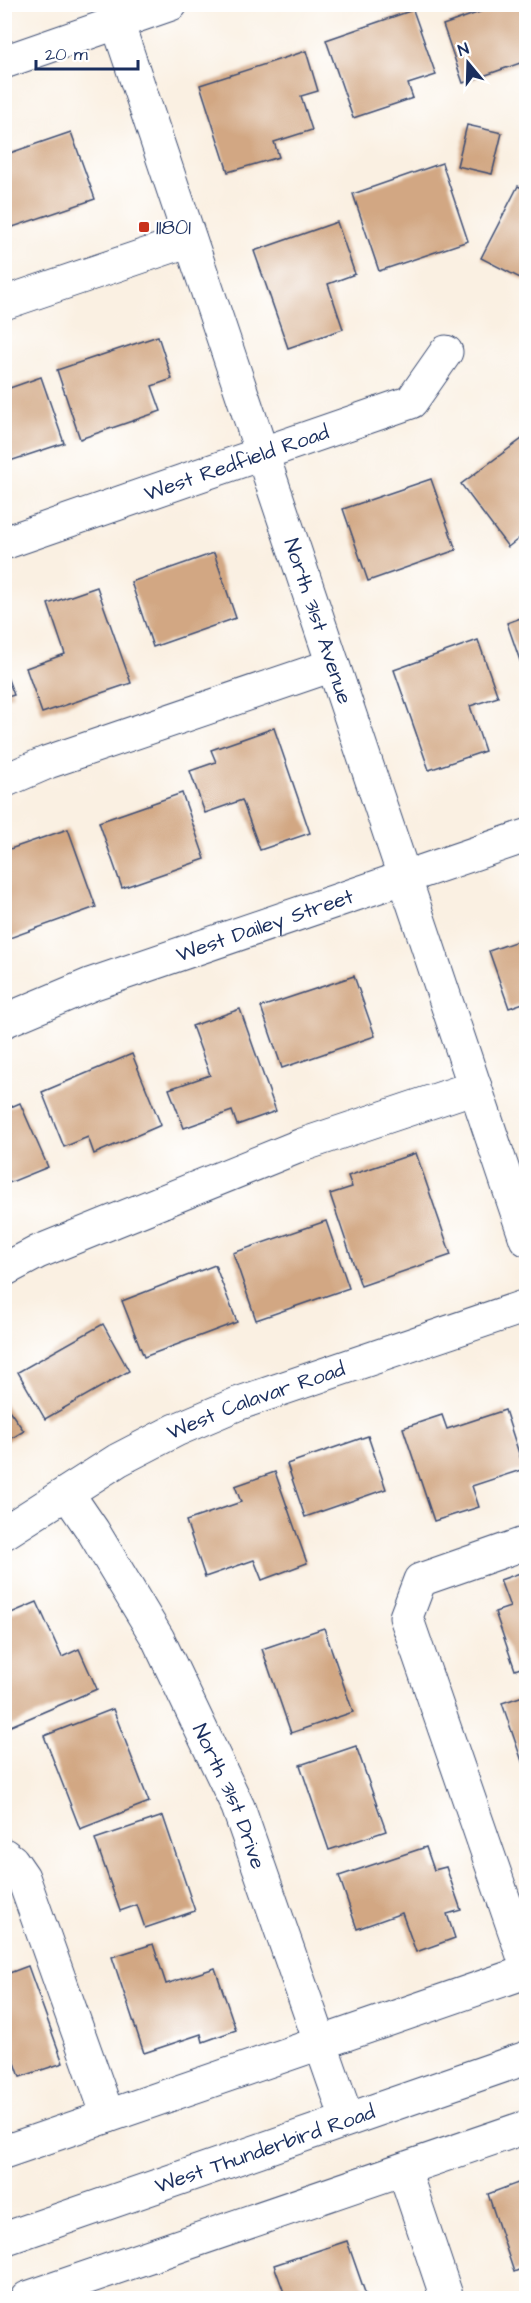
<svg xmlns="http://www.w3.org/2000/svg" width="531" height="2303" font-family="'Architects Daughter',sans-serif">
	<rect width="100%" height="100%" fill="#fff"/>
	<filter id="ink" filterUnits="userSpaceOnUse"><feTurbulence type="fractalNoise" baseFrequency=".0167" numOctaves="2"/><feDisplacementMap in="SourceGraphic" scale="12" xChannelSelector="R" yChannelSelector="G"/><feConvolveMatrix kernelMatrix="1 2 1 2 8 2 1 2 1" color-interpolation-filters="sRGB"/></filter>
	<filter id="wash" filterUnits="userSpaceOnUse"><feTurbulence type="fractalNoise" baseFrequency=".008" numOctaves="4" result="noise"/><feDisplacementMap in="SourceGraphic" scale="24" xChannelSelector="R" yChannelSelector="G"/><feGaussianBlur stdDeviation="1.35" result="paint"/><feColorMatrix in="noise" values="0 0 0 0 0 0 0 0 0 0 0 0 0 0 0 0 0 1.4 0 .05"/><feComposite in="paint" operator="in"/></filter>
	<g filter="url(#wash)">
		<rect width="100%" height="100%" fill="#faf0e2"/>
		<g id="blocks">
			<g fill="#d2a783">
				<path d="M489,4h37v57l-63,22 -20,-58 48,-17z"/>
				<path d="M413,10l23,65 -28,9 5,14 -60,20 -27,-78z"/>
				<path d="M306,51l12,40 -17,5 11,34 -38,12 5,15 -51,15 -28,-87z"/>
				<path d="M467,125l35,8 -10,41 -35,-8z"/>
				<path d="M71,132l24,67 -91,31v-75z"/>
				<path d="M442,163l26,78 -89,30 -26,-77z"/>
				<path d="M518,186l8,4v91l-45,-23z"/>
				<path d="M337,222l18,52 -27,10 15,45 -55,19 -34,-97z"/>
				<path d="M158,336l14,43 -20,7 9,25 -81,28 -23,-69z"/>
				<path d="M41,377l23,66 -60,20v-73z"/>
				<path d="M526,436v97l-18,14 -47,-63z"/>
				<path d="M431,479l25,71 -88,31 -25,-72z"/>
				<path d="M214,553l22,65 -83,29 -22,-65z"/>
				<path d="M97,587l34,96 -89,30 -16,-45 39,-14 -17,-50z"/>
				<path d="M526,616v62l-19,-55z"/>
				<path d="M478,640l20,57 -28,9 15,45 -56,19 -35,-100z"/>
				<path d="M4,669l10,26 -10,3z"/>
				<path d="M274,728l36,105 -50,17 -18,-50 -37,13 -15,-42 26,-9 -5,-12z"/>
				<path d="M182,793l23,66 -83,29 -23,-66z"/>
				<path d="M68,829l28,78 -92,33v-89z"/>
				<path d="M526,938v64l-17,6 -20,-57z"/>
				<path d="M354,976l21,60 -93,32 -21,-61z"/>
				<path d="M240,1009l36,102 -39,14 -5,-14 -48,17 -15,-39 41,-14 -18,-49z"/>
				<path d="M132,1054l29,71 -67,29 -6,-17 -24,10 -22,-55z"/>
				<path d="M20,1103l28,64 -44,18v-75z"/>
				<path d="M416,1153l35,102 -90,31 -31,-92 22,-7 -4,-11z"/>
				<path d="M326,1221l23,67 -93,32 -23,-67z"/>
				<path d="M215,1265l22,57 -93,35 -22,-56z"/>
				<path d="M103,1324l26,47 -84,48 -27,-47z"/>
				<path d="M4,1403l20,28 -20,12z"/>
				<path d="M505,1410l19,59 -52,17 7,21 -45,14 -31,-93 39,-13 5,14z"/>
				<path d="M368,1436l18,53 -81,28 -18,-53z"/>
				<path d="M275,1472l32,91 -45,17 -8,-20 -49,17 -19,-56 55,-19 -6,-16z"/>
				<path d="M526,1571v95l-11,4 -20,-58 15,-5 -10,-27z"/>
				<path d="M37,1602l25,55 17,-8 18,40 -91,39 -2,-112z"/>
				<path d="M324,1628l29,84 -62,21 -29,-84z"/>
				<path d="M526,1695v78l-24,-70z"/>
				<path d="M113,1709l36,93 -69,27 -36,-93z"/>
				<path d="M356,1746l30,85 -57,19 -29,-85z"/>
				<path d="M163,1816l32,95 -50,17 -8,-23 -17,6 -25,-72z"/>
				<path d="M426,1847l8,23 12,-3 15,43 -14,4 8,24 -39,14 -14,-39 -45,16 -18,-53z"/>
				<path d="M153,1944l13,40 49,-16 21,62 -33,12 -2,-8 -57,19 -32,-96z"/>
				<path d="M28,1966l35,97 -43,14 -9,-26 -7,3v-79z"/>
				<path d="M526,2180v87l-12,5 -26,-78z"/>
				<path d="M347,2241l20,57h-81l-12,-33z"/>
			</g>
		</g>
	</g>
	<g filter="url(#ink)">
		<use href="#blocks" fill-opacity="0" stroke="#3c4c72" stroke-width="1.5"/>
		<g fill="none" stroke-linecap="round" stroke-linejoin="round">
			<defs>
				<g id="minor">
					<path id="s1" d="M111,4l415,1235"/>
					<path d="M4,62l167,-58"/>
					<path d="M4,303l186,-63"/>
					<path id="s2" d="M4,543l407,-141 35,-50"/>
					<path d="M4,781l44,-19 285,-97"/>
					<path id="s3" d="M4,1021l88,-37 434,-148"/>
					<path d="M4,1270l34,-18 264,-107 173,-58"/>
					<path id="s4" d="M67,1493l26,38 65,108 80,168 109,312"/>
					<path id="s5" d="M4,1533l114,-73 58,-30 61,-26 289,-98"/>
					<path d="M526,1543l-106,37 -14,37 120,347"/>
					<path d="M4,1855l8,6 11,16 85,239"/>
					<path d="M4,2152l522,-180"/>
					<path d="M404,2170l43,128"/>
					<path d="M27,2298l499,-171"/>
				</g>
				<g id="major">
					<path id="s6" d="M4,2239l522,-181"/>
				</g>
			</defs>
			<use href="#minor" stroke="#3c4c72" stroke-width="35"/>
			<use href="#major" stroke="#3c4c72" stroke-width="35"/>
			<use href="#minor" stroke="#fff" stroke-width="33"/>
			<use href="#major" stroke="#fff" stroke-width="33"/>
		</g>
	</g>
	<rect fill="#c8321e" stroke="#fff" stroke-width="2" x="138" y="221" width="12" height="12" rx="3"/>
	<g text-anchor="middle" stroke-width="4.5" stroke-linejoin="round" paint-order="stroke">
		<g font-size="21" fill="#1b2f5e" stroke="#fff" text-anchor="start">
			<text x="156" y="234">11801</text>
		</g>
		<g font-size="21" fill="#1b2f5e" stroke="#fff">
			<text dy="7" stroke="none"><textPath href="#s2" startOffset="246">West Redfield Road</textPath></text>
			<text dy="7" stroke="none"><textPath href="#s1" startOffset="651">North 31st Avenue</textPath></text>
			<text dy="7" stroke="none"><textPath href="#s3" startOffset="278">West Dailey Street</textPath></text>
			<text dy="7" stroke="none"><textPath href="#s5" startOffset="286">West Calavar Road</textPath></text>
			<text dy="7" stroke="none"><textPath href="#s4" startOffset="345">North 31st Drive</textPath></text>
			<text dy="7" stroke="none"><textPath href="#s6" startOffset="276">West Thunderbird Road</textPath></text>
		</g>
	</g>
	<rect width="531" height="2303" fill="none" stroke="#fff" stroke-width="24"/>
	<g transform="translate(468 63) rotate(341)" stroke="#ffffff" stroke-width="4.5" paint-order="stroke">
	<path d="M0-4.5L10 22L0 15L-10 22Z" fill="#1b2f5e"/>
	<text y="-9" font-size="16" font-weight="bold" text-anchor="middle" fill="#1b2f5e">N</text>
	</g>
	<path d="M36 60v9h102v-9" fill="none" stroke="#1b2f5e" stroke-width="3"/>
	<text x="45" y="60" font-size="18" fill="#1b2f5e" stroke="#ffffff" stroke-width="4.5" paint-order="stroke">20 m</text>
</svg>
